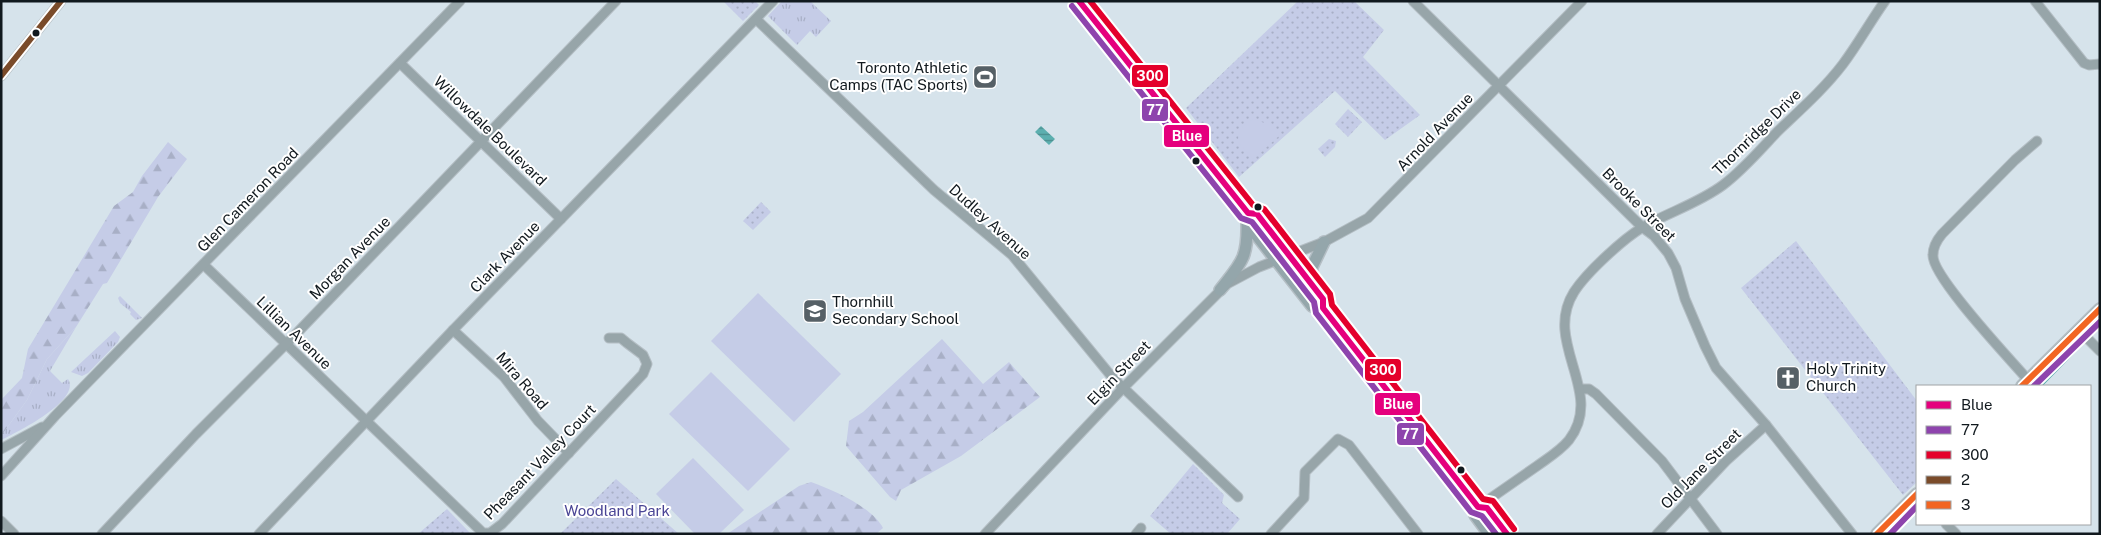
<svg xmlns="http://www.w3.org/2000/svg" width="2101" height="535" font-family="'Public Sans',sans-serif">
	<defs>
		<pattern id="grass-tufts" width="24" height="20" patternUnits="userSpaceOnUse" patternTransform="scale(1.25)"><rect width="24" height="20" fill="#c5cce7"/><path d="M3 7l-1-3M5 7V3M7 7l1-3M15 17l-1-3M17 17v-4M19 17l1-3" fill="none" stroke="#a8afc6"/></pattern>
		<pattern id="forest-firs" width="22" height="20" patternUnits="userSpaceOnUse" patternTransform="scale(1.25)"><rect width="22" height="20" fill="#c5cce7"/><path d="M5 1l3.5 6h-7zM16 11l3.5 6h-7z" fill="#a8afc6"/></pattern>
		<pattern id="park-dots" width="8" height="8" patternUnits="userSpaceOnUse" patternTransform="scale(1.25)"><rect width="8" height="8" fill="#c5cce7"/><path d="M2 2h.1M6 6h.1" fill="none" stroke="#a8afc6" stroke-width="1.8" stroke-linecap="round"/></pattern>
		<pattern id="water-rules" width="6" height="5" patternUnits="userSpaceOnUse" patternTransform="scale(1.25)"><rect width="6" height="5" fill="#5cafaf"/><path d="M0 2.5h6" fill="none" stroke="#4b8e8e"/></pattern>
	</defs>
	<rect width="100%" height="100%" fill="#d6e3eb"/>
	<g fill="url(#grass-tufts)">
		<path d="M782,1h28l21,20 -15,16 -6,-6 -13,14 -29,-29z"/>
		<path d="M120,296l22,22 -6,2 -6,-6 1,-2 -11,-9 -2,-5z"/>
		<path d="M76,327l-26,44 12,12 6,-4c14,21 -52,54 -67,61v-4l26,-36 20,-41z"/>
		<path d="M115,331l5,6 -2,5 -30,31 -6,3 -11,-4z"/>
	</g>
	<g fill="url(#forest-firs)">
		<path d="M168,142l19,17 -29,38 -51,86 -4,1 -27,43 -29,32 -20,41 -26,36v-36l21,-22 6,-29 86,-143 19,-14 9,-16z"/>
		<path d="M942,339l41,45 26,-22 31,35 -79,59 -60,34 -5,11 -6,-4 -44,-51 3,-25 14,-9z"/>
		<path d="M811,482c22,8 61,25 72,46l-7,6h-149l72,-48z"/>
	</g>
	<g fill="url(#park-dots)">
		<path d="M723,1h32l4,4 -16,16z"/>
		<path d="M1298,1h56l30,29 -21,27 57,58 -35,25 -50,-49 -96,86 -53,-69z"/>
		<path d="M1348,109l14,13 -14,15 -13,-13z"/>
		<path d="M1329,139l7,2 -1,6 -10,10 -7,-8z"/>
		<path d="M761,202l10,10 -18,18 -10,-9z"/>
		<path d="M1796,241l121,160v81l-14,13 -162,-207z"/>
		<path d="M1193,464l31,31 -2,8 18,16 -13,15h-56l-21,-18z"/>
		<path d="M616,479l63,55h-119z"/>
		<path d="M447,509l24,25h-53z"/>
	</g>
	<g fill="#c5cce7">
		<path d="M1254,119l13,5 12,12 -26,23 -15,-17c0,-13 5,-17 16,-23z"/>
		<path d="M758,293l83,81 -47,48 -83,-81z"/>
		<path d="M711,372l79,77 -42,42 -79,-77z"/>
		<path d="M693,458l51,52 -25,24h-24l-39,-40z"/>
	</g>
	<path fill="url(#water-rules)" d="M1041,126l14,13 -6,6 -14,-13z"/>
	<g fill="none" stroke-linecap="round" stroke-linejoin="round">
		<g stroke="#5cafaf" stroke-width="2.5">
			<path d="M2091,334l9,-9"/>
			<path d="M2041,386l41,-42"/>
		</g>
		<defs>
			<g id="minor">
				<path d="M1413,1l229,226 12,9 14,17 8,15 9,31 20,47 11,22 50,57 86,109"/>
				<path d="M2035,1l49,62 5,2 11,-1"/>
				<path d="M756,19l178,171 78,65 100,122 126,120"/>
				<path d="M400,63l161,156"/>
				<path d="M1,76l60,-75"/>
				<path d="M204,265l279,268h7l12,-9 141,-150 4,-10 -4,-9 -16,-12 -6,-5h-12"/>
				<path d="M453,330l51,47 34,44 31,32"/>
				<path d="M2080,331l20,20"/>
				<path d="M2028,380c-17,-20 -97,-104 -95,-125 0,-8 4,-15 9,-21l73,-74 22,-19"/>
				<path d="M1580,389h9l7,5 66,67 55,73"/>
				<path d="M1,449l41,-22"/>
				<path d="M1,476l54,-60 405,-415"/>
				<path d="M1478,507c19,-13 39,-27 59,-41 11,-8 23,-15 32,-26 37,-48 -27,-97 5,-148 13,-20 49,-53 69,-65 26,-15 56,-24 80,-42 20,-15 37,-35 54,-53 23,-22 47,-43 66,-68 15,-20 27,-42 42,-63"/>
				<path d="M1,521l13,13"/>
				<path d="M1946,524l10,10"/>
				<path d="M102,534l94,-100 99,-99 321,-334"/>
				<path d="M259,534l194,-204 320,-329"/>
				<path d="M985,534l139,-147 103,-103 32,-17 65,-25 44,-24 214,-217"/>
				<path d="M1136,534l5,-6"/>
				<path d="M1271,534l33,-36 1,-26 33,-33 11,6 69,89"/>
				<path d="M1657,534l69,-73 40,-36"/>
			</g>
			<g id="major">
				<path d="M1079,1l169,212 -1,10 65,83 11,2"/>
				<path d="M1248,213l9,1 66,85v9l155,199 9,1 20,26"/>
				<path d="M1310,282l2,-15 12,-25"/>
				<path d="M1220,290c21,-27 28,-31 27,-67"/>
				<path d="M2022,386l78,-77"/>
				<path d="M1478,507l-3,8 14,19"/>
				<path d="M1877,534l40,-40"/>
			</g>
		</defs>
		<use href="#minor" stroke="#b4bec4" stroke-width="11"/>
		<use href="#major" stroke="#b4bec4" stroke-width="14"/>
		<use href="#minor" stroke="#97a5a9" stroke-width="9"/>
		<use href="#major" stroke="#94a6ab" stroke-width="11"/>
		<defs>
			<path id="bus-1" d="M1079,1l169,212 9,1 66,85v9l155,199 9,1 20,26"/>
			<g id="bus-2">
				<path d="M1072,6l169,212 11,4 62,80 2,11 155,199 11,4 14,18"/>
				<path d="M2034,386l66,-64"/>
				<path d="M1890,534l27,-28"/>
			</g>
			<path id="bus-3" d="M1090,1l163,204 11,4 66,85 2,11 151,194 10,2 21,28"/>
			<path id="bus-4" d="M1,76l60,-75"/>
			<g id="bus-5">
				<path d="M2022,386l78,-77"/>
				<path d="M1877,534l40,-40"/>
			</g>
		</defs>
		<use href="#bus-1" stroke="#fff" stroke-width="10"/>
		<use href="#bus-2" stroke="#fff" stroke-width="10"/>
		<use href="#bus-3" stroke="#fff" stroke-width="10"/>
		<use href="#bus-4" stroke="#fff" stroke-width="10"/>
		<use href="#bus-5" stroke="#fff" stroke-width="10"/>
		<use href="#bus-1" stroke="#e5007d" stroke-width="6"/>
		<use href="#bus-2" stroke="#8e44ad" stroke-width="6"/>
		<use href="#bus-3" stroke="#e4002b" stroke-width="6"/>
		<use href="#bus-4" stroke="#7a4b2a" stroke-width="6"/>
		<use href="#bus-5" stroke="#f26522" stroke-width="6"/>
	</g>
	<defs>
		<symbol id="stadium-square" viewBox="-11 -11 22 22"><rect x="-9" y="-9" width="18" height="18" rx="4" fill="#566066" stroke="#fff"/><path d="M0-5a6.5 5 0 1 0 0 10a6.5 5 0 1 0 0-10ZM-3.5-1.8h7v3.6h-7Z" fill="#fff"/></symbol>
		<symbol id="school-square" viewBox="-11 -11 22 22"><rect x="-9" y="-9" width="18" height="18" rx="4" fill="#566066" stroke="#fff"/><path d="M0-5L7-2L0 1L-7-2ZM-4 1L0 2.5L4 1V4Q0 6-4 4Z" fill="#fff"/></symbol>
		<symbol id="church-square" viewBox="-11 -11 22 22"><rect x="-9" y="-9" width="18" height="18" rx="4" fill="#566066" stroke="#fff"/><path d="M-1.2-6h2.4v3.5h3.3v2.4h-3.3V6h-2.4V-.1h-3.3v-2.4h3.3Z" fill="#fff"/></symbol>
	</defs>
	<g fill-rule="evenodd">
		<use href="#stadium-square" x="971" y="63" width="28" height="28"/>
		<use href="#school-square" x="801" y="297" width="28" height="28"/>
		<use href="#church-square" x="1774" y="364" width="28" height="28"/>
	</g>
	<g fill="#11191e" stroke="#fff" stroke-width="2">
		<circle cx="36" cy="33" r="4.5"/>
		<circle cx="1196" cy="161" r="4.5"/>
		<circle cx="1258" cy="207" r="4.5"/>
		<circle cx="1461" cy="470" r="4.5"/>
	</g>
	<g text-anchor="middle" stroke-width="4" stroke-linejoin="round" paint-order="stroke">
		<g font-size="15" fill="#11191e" stroke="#fff" text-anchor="start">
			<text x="968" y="73" text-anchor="end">Toronto Athletic<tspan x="968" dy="17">Camps (TAC Sports)</tspan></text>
			<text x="832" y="307">Thornhill<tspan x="832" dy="17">Secondary School</tspan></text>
			<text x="1806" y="374">Holy Trinity<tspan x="1806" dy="17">Church</tspan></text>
		</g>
		<g font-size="15" fill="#11191e" stroke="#fff">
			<text transform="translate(490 131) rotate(44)" y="5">Willowdale Boulevard</text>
			<text transform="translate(1435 132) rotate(-46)" y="5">Arnold Avenue</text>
			<text transform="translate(1757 132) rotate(-44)" y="5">Thornridge Drive</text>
			<text transform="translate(248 200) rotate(-46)" y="5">Glen Cameron Road</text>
			<text transform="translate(1639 205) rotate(45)" y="5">Brooke Street</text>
			<text transform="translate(990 222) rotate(42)" y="5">Dudley Avenue</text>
			<text transform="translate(505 257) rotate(-46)" y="5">Clark Avenue</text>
			<text transform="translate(350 258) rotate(-46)" y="5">Morgan Avenue</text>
			<text transform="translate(294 333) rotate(44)" y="5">Lillian Avenue</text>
			<text transform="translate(1119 373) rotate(-46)" y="5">Elgin Street</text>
			<text transform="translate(522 381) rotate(49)" y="5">Mira Road</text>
			<text transform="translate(540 462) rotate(-46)" y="5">Pheasant Valley Court</text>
			<text transform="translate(1701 469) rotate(-45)" y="5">Old Jane Street</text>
		</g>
		<g font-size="15" fill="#4a4595" stroke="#fff">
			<text x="617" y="516">Woodland Park</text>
		</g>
	</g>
	<g stroke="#fff" stroke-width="2">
		<rect x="1131" y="64" width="38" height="24" rx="5" fill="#e4002b"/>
		<rect x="1141" y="98" width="28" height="24" rx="5" fill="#8e44ad"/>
		<rect x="1163" y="124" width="47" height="24" rx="5" fill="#e5007d"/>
		<rect x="1364" y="358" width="38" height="24" rx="5" fill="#e4002b"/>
		<rect x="1374" y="392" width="47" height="24" rx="5" fill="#e5007d"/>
		<rect x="1396" y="422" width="29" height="24" rx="5" fill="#8e44ad"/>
	</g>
	<g font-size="14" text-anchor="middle" font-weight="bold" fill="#fff">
		<text x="1150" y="81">300</text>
		<text x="1155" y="115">77</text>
		<text x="1187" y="141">Blue</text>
		<text x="1383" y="375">300</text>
		<text x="1398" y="409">Blue</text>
		<text x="1410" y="439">77</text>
	</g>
	<rect width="2101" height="535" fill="none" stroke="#11191e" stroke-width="5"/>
	<rect x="1916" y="385" width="175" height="140" fill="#ffffff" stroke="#a0a3a5"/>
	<rect x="1926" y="401" width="25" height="8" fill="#e5007d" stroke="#a0a3a5"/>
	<text x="1961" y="410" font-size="15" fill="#11191e">Blue</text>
	<rect x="1926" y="426" width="25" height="8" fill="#8e44ad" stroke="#a0a3a5"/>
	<text x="1961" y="435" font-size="15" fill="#11191e">77</text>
	<rect x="1926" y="451" width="25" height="8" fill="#e4002b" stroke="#a0a3a5"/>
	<text x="1961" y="460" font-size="15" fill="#11191e">300</text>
	<rect x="1926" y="476" width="25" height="8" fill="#7a4b2a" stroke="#a0a3a5"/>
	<text x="1961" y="485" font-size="15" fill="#11191e">2</text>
	<rect x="1926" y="501" width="25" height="8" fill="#f26522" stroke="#a0a3a5"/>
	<text x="1961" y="510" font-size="15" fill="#11191e">3</text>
</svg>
